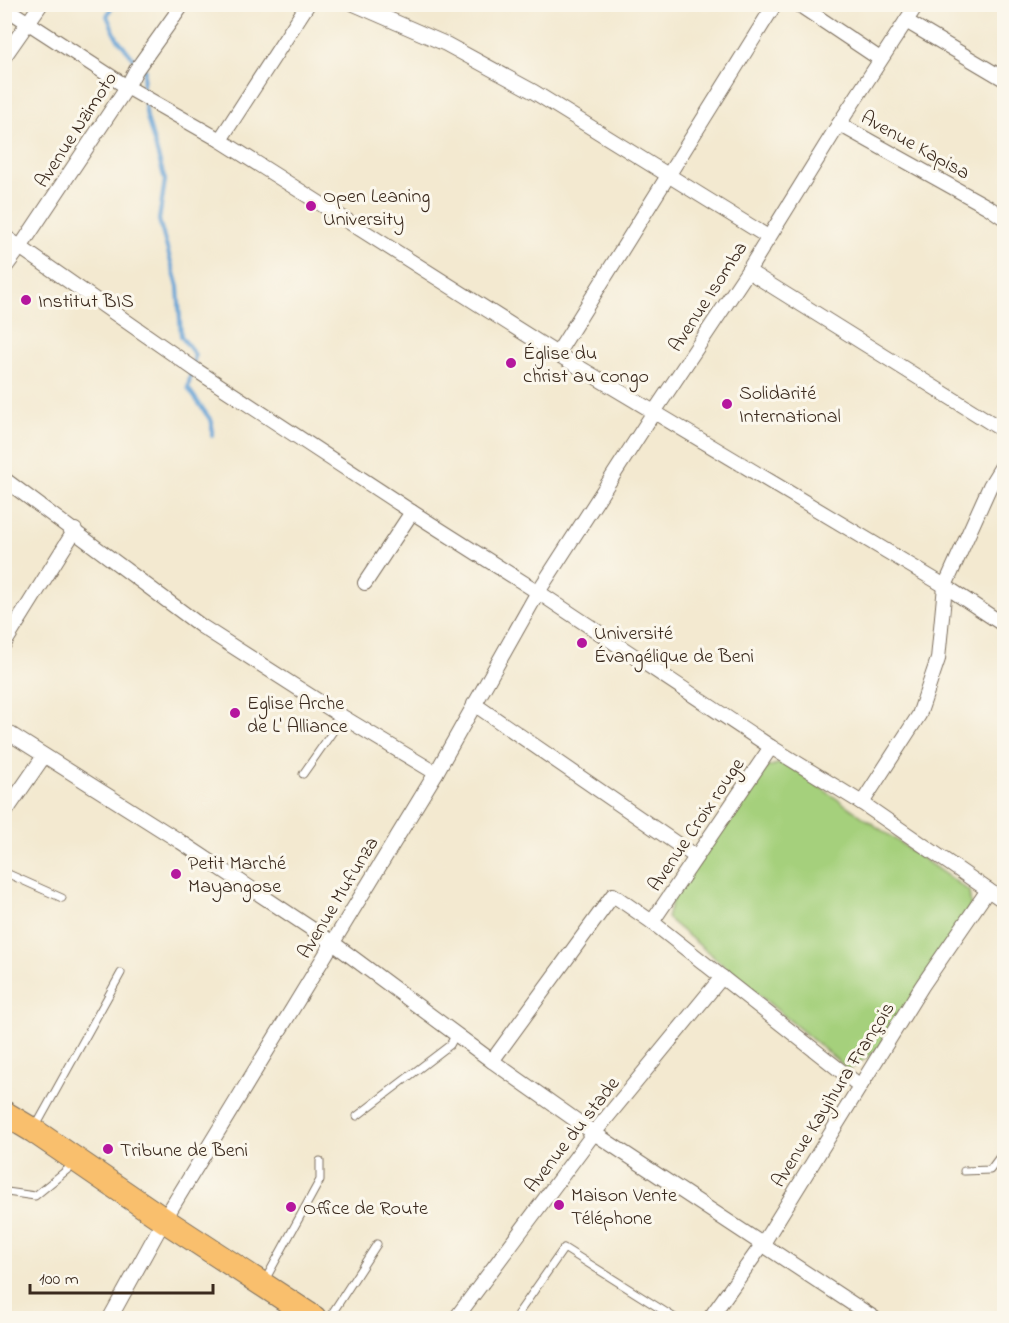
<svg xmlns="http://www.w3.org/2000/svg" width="1009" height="1323" font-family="'Indie Flower',sans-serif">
	<rect width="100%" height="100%" fill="#fbf7ec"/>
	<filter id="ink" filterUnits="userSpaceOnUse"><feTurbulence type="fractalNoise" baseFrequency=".0167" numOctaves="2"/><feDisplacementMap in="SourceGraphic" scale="12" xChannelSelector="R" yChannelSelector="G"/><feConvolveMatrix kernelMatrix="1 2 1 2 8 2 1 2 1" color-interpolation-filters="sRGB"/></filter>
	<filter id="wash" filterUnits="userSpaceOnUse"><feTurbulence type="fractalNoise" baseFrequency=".008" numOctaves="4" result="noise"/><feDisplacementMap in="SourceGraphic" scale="24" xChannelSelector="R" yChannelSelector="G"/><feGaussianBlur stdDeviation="1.35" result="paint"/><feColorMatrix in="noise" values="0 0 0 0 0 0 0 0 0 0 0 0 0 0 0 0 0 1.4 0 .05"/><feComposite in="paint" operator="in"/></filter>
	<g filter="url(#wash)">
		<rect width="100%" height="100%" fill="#f3e9d0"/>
		<path fill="#a5d07c" stroke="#707d4d" stroke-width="1.5" d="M784,762l185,129 2,15 -90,141 -32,23 -182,-152 6,-20 88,-129z"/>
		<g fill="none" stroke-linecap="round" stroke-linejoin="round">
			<g stroke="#63a2d5" stroke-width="4">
				<path d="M113,4l-6,12 10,22 20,25"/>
				<path d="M142,91l3,-21 -3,-2"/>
				<path d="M145,104l2,14 18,62 -6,40 19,67 3,49 14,19 -2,10"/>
				<path d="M191,372l-3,16 24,34v14"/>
			</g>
		</g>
	</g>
	<g filter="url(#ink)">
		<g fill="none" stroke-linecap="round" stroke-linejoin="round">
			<defs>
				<g id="lane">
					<path d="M303,774l40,-57"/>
					<path d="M4,872l58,26"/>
					<path d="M357,1116l93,-71 6,-11"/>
					<path d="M35,1128l86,-155"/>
					<path d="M964,1171l26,-1 14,-19"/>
					<path d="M4,1194l3,-2 28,4 38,-31"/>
					<path d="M264,1282l56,-102v-19"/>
					<path d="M329,1318l48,-74"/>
					<path d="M515,1318l49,-70 111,70"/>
				</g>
				<g id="street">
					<path d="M354,4l92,40 88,48 234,145"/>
					<path d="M798,4l82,55"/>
					<path d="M4,7l123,80 93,53 337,214 388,232 59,39"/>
					<path d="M906,21l98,58"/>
					<path d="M4,57l37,-53"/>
					<path d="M839,124l149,83 16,11"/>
					<path d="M220,140l88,-136"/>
					<path d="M4,236l192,134 216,142 126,80 233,155 91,56 142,98"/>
					<path d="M4,269l17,-23 106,-159 9,-17 47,-66"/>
					<path d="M748,271l256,160"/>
					<path d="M557,354l218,-350"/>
					<path d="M4,479l197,147 142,91 93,56"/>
					<path d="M365,583l47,-71"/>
					<path d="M4,644l71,-114"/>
					<path d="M474,704l222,153"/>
					<path d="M4,730l177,112 152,101 159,118 102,72 280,185"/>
					<path d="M862,803l57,-88 19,-56 7,-73 45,-100 14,-23"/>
					<path d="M4,814l40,-58"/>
					<path d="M652,922l119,-175"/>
					<path d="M492,1061l121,-166 39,27 208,164"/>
					<path d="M110,1318l54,-98 272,-447 102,-181 116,-180 94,-141 91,-147 78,-120"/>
					<path d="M456,1318l138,-185 128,-156"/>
					<path d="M710,1318l52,-73 160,-259 66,-96"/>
				</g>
				<path id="highway" d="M4,1113l30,18 130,89 150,98"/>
			</defs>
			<use href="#lane" stroke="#7b6d5c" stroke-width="9"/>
			<use href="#street" stroke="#7b6d5c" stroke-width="16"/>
			<use href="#highway" stroke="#7b6d5c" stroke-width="26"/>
			<use href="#lane" stroke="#fff" stroke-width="7"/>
			<use href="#street" stroke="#fff" stroke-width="14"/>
			<use href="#highway" stroke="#f9bf6d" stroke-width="24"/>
		</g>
	</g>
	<g fill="#b5179e" stroke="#fbf7ec" stroke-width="2">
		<circle cx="311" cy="206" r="6"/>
		<circle cx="26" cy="300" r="6"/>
		<circle cx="511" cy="363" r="6"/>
		<circle cx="727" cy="404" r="6"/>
		<circle cx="582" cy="643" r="6"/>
		<circle cx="235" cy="713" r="6"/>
		<circle cx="176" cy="874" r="6"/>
		<circle cx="108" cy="1149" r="6"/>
		<circle cx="559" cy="1205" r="6"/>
		<circle cx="291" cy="1207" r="6"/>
	</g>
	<g text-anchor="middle" stroke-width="6" stroke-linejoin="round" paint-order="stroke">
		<g font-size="20" fill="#3b2a1e" stroke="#fbf7ec">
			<text transform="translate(75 129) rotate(-57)" y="7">Avenue Nzimoto</text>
			<text transform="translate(916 144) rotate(29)" y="7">Avenue Kapisa</text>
			<text transform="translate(707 296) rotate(-57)" y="7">Avenue Isomba</text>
			<text transform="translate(695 824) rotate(-56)" y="7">Avenue Croix rouge</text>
			<text transform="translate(337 897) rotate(-59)" y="7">Avenue Mufunza</text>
			<text transform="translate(832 1094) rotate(-58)" y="7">Avenue Kayihura François</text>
			<text transform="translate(571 1134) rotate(-52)" y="7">Avenue du stade</text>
		</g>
		<g font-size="20" fill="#3b2a1e" stroke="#fbf7ec" text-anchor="start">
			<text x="323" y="202">Open Leaning<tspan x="323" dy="23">University</tspan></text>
			<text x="38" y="307">Institut BIS</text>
			<text x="523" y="359">Église du<tspan x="523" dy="23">christ au congo</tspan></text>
			<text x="739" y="399">Solidarité<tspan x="739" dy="23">International</tspan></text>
			<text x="594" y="639">Université<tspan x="594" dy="23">Évangélique de Beni</tspan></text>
			<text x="247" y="709">Eglise Arche<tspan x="247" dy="23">de L' Alliance</tspan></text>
			<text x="188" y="869">Petit Marché<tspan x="188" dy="23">Mayangose</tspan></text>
			<text x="120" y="1156">Tribune de Beni</text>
			<text x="571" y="1201">Maison Vente<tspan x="571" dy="23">Téléphone</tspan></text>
			<text x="303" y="1214">Office de Route</text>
		</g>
	</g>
	<rect width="1009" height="1323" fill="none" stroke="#fbf7ec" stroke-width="24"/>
	<path d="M30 1284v9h183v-9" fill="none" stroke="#3b2a1e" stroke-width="3"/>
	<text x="39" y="1284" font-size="18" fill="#3b2a1e" stroke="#fbf7ec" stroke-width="4.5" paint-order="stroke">100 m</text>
</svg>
